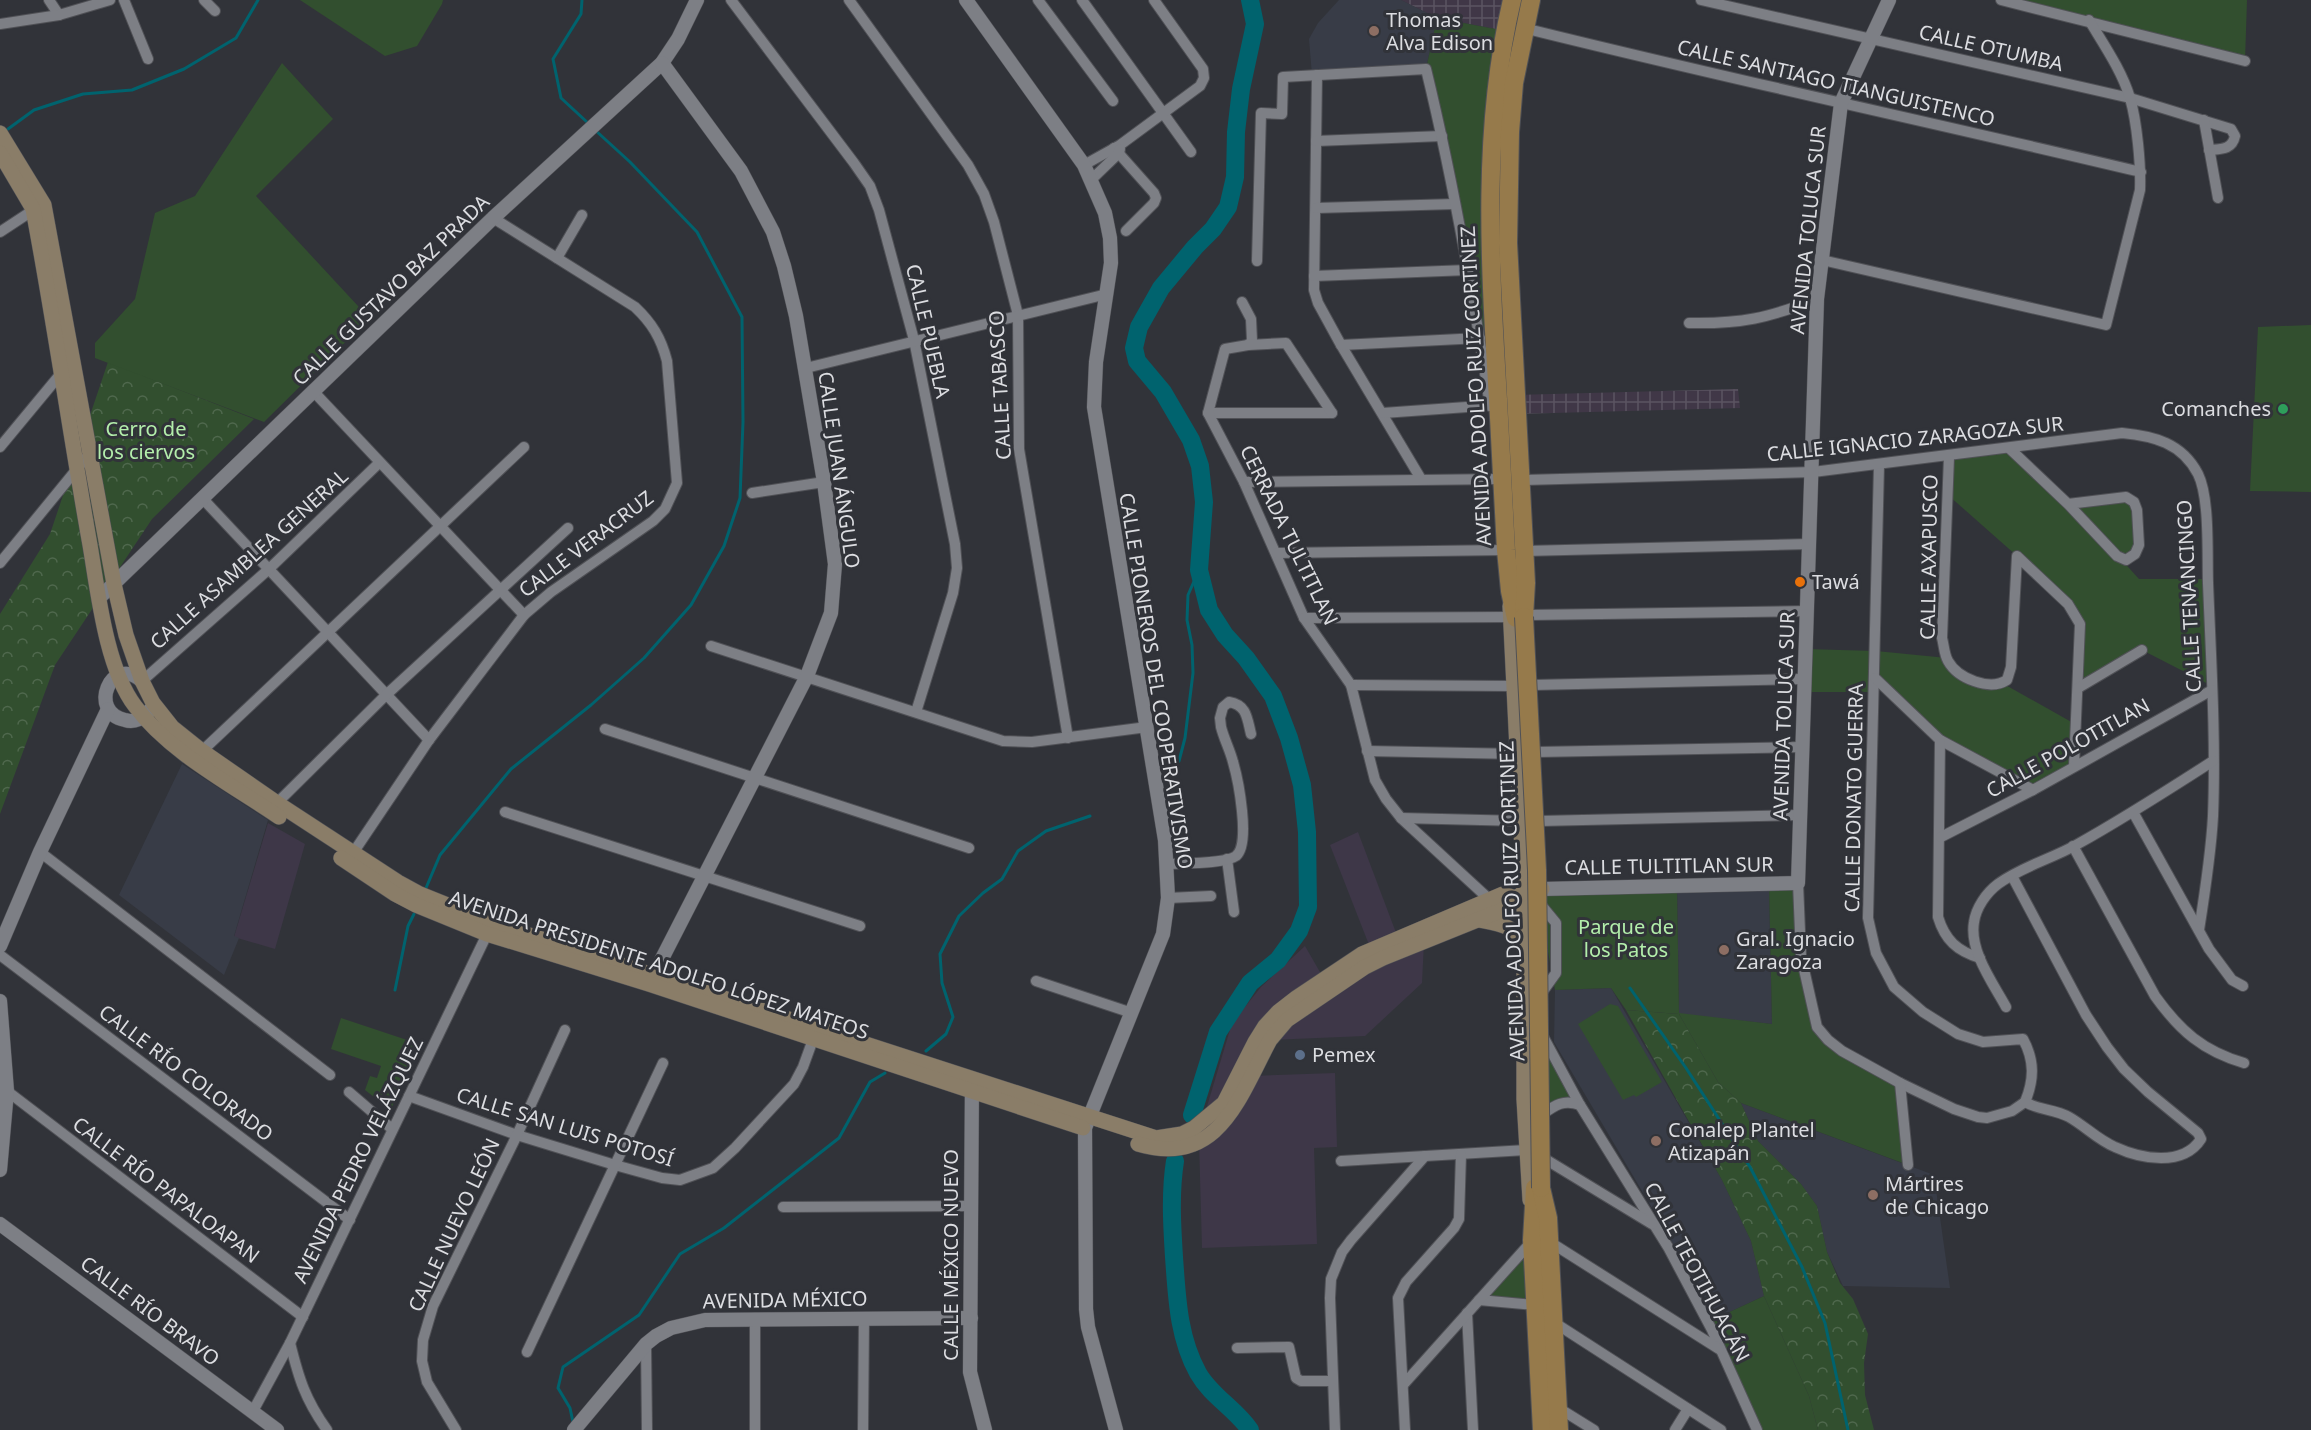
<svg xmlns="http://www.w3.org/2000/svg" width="2311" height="1430" font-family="'Noto Sans',sans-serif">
	<defs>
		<pattern id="industrial-grid" width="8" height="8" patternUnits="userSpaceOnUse" patternTransform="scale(1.5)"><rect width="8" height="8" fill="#403747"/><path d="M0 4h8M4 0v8" fill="none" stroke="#5b5461"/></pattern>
		<pattern id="forest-crowns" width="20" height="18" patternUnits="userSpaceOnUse" patternTransform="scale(1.5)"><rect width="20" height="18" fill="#324f2f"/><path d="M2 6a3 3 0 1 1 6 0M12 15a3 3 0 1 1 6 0" fill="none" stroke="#4f684d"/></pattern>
	</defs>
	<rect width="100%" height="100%" fill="#313339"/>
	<g fill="#3e3748">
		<path d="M268,823l37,21 -30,105 -41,-12z"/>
		<path d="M1358,832l40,106 -27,12 -41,-105z"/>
		<path d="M1424,942l-2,41 -57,53 -95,4 17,-20z"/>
		<path d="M1305,946l19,33 -94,114 -28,30 30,-100 29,-36z"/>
		<path d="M1335,1073l2,74 -23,1 3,96 -115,4 -3,-107 53,-65z"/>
	</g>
	<g fill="url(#industrial-grid)">
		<path d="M1401,0h109l-4,31 -69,-13z"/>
		<path d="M1738,389l2,19 -223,6 -1,-19z"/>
	</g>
	<g fill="#383c47">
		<path d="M1339,0h62l36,18 -11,51 -114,6 -3,-36 9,-16z"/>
		<path d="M182,764l86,56 -34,116 5,2 -15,37 -105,-80z"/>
		<path d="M1769,884l3,140 -93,-10 -2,-128z"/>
		<path d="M1611,988l111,192 29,61 13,55 -47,22 -163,-276 1,-52z"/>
		<path d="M1741,1103l193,72 16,113 -107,-2 -16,-34 -10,-46 -16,-22 -43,-43z"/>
	</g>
	<g fill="url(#forest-crowns)">
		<path d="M108,362l146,57 -102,100 -97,146 -55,149v-200l50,-80z"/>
		<path d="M1626,1010l53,4 39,68 23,21 17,38 43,43 16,22 10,46 13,31 13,16 15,35 -4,29 1,32 9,35h-56l-9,-34 -45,-100 -13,-55 -29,-61z"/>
	</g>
	<g fill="#324f2f">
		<path d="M300,0h143l-1,4 -25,42 -32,10z"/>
		<path d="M2001,0h246l-2,61z"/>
		<path d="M1437,18l69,13 -13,86 5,288 -72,-336z"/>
		<path d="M282,63l51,56 -77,77 115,124 -30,26 -77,76 -169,-64v-15l40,-44 20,-86 40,-17z"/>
		<path d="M2311,325v167l-61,-1 8,-164z"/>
		<path d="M2009,448l59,56 48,-6 18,4 1,52 -16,3 20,22h69l6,108 -72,-37 -64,38 2,-64 -63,-68 -69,-61 1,-38z"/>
		<path d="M1805,649l71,2 71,7 20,19 35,6 73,41 -1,42 -41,24 -93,-50 -64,-62 -1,14h-72z"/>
		<path d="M1798,883l13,123 17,34 72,43 8,82 -167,-62 -23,-21 -39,-68 -53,-4 -15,-22 -56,2 -13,-71v-30l135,-3 2,127 93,11 -3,-140z"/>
		<path d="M1610,1004l8,2 44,76 -26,15 -2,-2 -11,5 -45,-76z"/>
		<path d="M341,1018l75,25 -25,67 -26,-20 5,-14 7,2 4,-12 -50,-17z"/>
		<path d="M1544,1038l36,67 -10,-4 -27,13z"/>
		<path d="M1532,1240l3,65 -56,-5z"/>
		<path d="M1764,1296l45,100 9,34h-61l-49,-108z"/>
	</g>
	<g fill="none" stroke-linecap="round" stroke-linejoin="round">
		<g stroke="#00636e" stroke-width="3">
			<path d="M582,0l-1,14 -28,45 8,39 27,25"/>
			<path d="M8,129l26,-19 49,-16 49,-4 52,-21 52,-31 22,-38"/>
			<path d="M1167,774l12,-13 6,-23 8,-65 -1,-28 -5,-25 1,-25 11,-25"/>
			<path d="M426,888l14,-33 71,-86 80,-64 53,-47 47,-53 33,-59 16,-48 3,-76 -1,-105 -45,-85 -67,-70 -35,-32"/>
			<path d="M1630,988l56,80 64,99 52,100 23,56 23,107"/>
			<path d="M395,990l13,-64 6,-12"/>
			<path d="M926,1051l20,-17 7,-17 -11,-34 -2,-29 19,-38 24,-23 19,-14 16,-28 28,-20 44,-15"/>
			<path d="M573,1422l-3,-14 -12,-20 5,-21 76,-52 41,-61 44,-26 115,-90 31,-56 15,-9"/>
		</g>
		<g stroke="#00636e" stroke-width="18">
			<path d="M1192,1115l26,-83 32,-49 28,-23 21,-29 9,-24 -1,-75 -5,-47 -13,-47 -16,-42 -27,-38 -21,-23 -16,-25 -10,-40 5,-68 -4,-36 -9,-26 -28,-48 -26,-31 -3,-13 5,-21 22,-39 34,-41 18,-18 15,-22 7,-30 1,-45 5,-43 14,-65 -5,-24"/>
			<path d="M1175,1161c-5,32 -3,64 -1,96 3,40 4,80 24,116 13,23 38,36 52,57"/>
		</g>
		<defs>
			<g id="minor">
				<path d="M49,0l10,15"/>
				<path d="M124,0l24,59"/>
				<path d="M204,0l11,11"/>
				<path d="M731,0l123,163 16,23 9,24 35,130 41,204 2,24 -4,25 -37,119"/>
				<path d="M849,0l119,165 16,29 10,28 24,93 1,134 49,289"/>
				<path d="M1038,0l75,101"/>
				<path d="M1082,0l109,152"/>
				<path d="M1701,0l429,98 101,31 4,7c-3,14 -14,13 -26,14"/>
				<path d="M2001,0l244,61"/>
				<path d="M0,24l59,-9 51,-15"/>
				<path d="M1524,28c205,51 411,95 617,144"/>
				<path d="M1317,75l-3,215 4,13 23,42 80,134"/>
				<path d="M2204,120l14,78"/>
				<path d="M1316,141l126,-5"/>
				<path d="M1114,148l40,45 2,5 -2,5 -28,28"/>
				<path d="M1084,165l36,-20 80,-59 4,-8 -1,-9 -49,-69"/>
				<path d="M1092,179l27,-26 1,-4"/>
				<path d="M1316,208l139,-4"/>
				<path d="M0,232l38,-25"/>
				<path d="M557,258l25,-43"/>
				<path d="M1822,260l284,65 34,-135c1,-25 -3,-68 -10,-92 -8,-27 -26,-53 -41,-78"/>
				<path d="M1257,261l4,-148 21,1 1,-37 143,-8c27,111 47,224 64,337"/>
				<path d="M1314,276l154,-6"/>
				<path d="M1242,302l9,17 1,22 -4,4"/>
				<path d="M1689,323c53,1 79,-5 128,-24"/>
				<path d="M1341,345l139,-7"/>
				<path d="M806,368l301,-74"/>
				<path d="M314,392l210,223"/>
				<path d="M1208,413h124"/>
				<path d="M1332,413l-46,-70 -38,2 -23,4 -17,64 36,69 60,136 47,67 24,95 11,19 15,19 89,82"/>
				<path d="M1383,413l112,-8"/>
				<path d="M0,447l63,-76"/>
				<path d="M2009,448l59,56 49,52 9,4 9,-6 4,-9 -2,-35 -3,-8 -8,-5 -58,7"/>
				<path d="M1949,457l-7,181c2,7 2,16 6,23 10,18 42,30 59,19l4,-13 6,-111 51,48 12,20 -6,142"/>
				<path d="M1879,465l-11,453 8,35 18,34 29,25 35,22 25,8 40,-3c12,22 11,41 2,63"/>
				<path d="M1520,480l293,-8 309,-39c32,3 60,10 76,41 12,24 9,81 10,109 3,77 8,156 5,233 -2,38 -8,76 -14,114"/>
				<path d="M1244,482l258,-3"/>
				<path d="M752,493l72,-11"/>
				<path d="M203,499l226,241"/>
				<path d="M1524,551l285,-7"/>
				<path d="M1277,553l229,-3"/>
				<path d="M0,563l90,-110"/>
				<path d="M1528,615l279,-4"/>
				<path d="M1304,618l206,-1"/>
				<path d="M711,646l292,95 29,1 115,-15"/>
				<path d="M1875,678l65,62 93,50"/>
				<path d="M142,681l127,-112 110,-106"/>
				<path d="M1351,685l164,1"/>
				<path d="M1532,685l271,-6"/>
				<path d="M2078,688l64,-38"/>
				<path d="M605,729l364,119"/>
				<path d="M1940,740l-2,177c7,23 19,34 42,41"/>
				<path d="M202,751l322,-304"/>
				<path d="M1367,751l151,3"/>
				<path d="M1536,752l265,-5"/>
				<path d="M277,803l109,-108 182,-167"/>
				<path d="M505,812l355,114"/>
				<path d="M2133,812l76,137 23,31 11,6"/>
				<path d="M1401,818l120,3"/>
				<path d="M1539,821l260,-6"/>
				<path d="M1941,837l92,-47 179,-100"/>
				<path d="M2073,846l82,150c25,35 48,55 89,67"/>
				<path d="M40,852l290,223"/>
				<path d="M351,856l78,-116 95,-125 27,-23 102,-71 12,-12 12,-26 -10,-122c-6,-23 -15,-38 -32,-54l-142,-89"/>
				<path d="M1227,859l7,53"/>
				<path d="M1168,864c14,-1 57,0 68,-8 15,-12 2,-77 -3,-94 -3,-12 -9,-23 -12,-35l-1,-9 3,-11 6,-5c18,3 18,16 22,32"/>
				<path d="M2012,876l74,139 21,32 17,22 24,23 50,41 3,6c-18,28 -60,20 -86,8 -17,-7 -30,-21 -46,-30 -14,-8 -31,-7 -44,-15"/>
				<path d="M1798,883l3,73 16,71 11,13 14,11 58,32 54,26 24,8 9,1 25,-7 13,-9"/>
				<path d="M1168,898l43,-2"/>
				<path d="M1542,906l14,17v50l-13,18"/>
				<path d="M0,955l350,265"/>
				<path d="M1036,981l96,32"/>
				<path d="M2006,1007c-13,-24 -37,-56 -32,-85 2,-14 12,-29 24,-38 23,-17 53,-25 78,-39 47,-26 92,-55 137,-84"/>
				<path d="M1544,1038l36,67 88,142 44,83 45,100"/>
				<path d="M1900,1083l8,82"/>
				<path d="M7,1091l296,226"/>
				<path d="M349,1092l43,37"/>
				<path d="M409,1096l108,39 98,30 47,13 18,2 33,-12 22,-20 59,-64 9,-17 12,-33"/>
				<path d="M1543,1114c12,-9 21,-15 37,-9"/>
				<path d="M1545,1159l107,65"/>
				<path d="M1341,1161l186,-11"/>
				<path d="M783,1207l187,-1"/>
				<path d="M1550,1242l169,107"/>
				<path d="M1479,1300l56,5"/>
				<path d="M1467,1313l6,117"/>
				<path d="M755,1318v112"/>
				<path d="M1555,1323l166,107"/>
				<path d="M290,1343c9,36 15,56 37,87"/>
				<path d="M646,1344l1,86"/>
				<path d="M1237,1348l52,-1 7,31 5,3h31"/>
				<path d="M527,1352l136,-289"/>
				<path d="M1403,1385l129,-144"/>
				<path d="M1557,1407l37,23"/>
				<path d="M253,1411l37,-68 200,-415"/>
				<path d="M456,1430l-29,-48 -5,-21 1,-21 10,-34 84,-171 48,-105"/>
				<path d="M863,1430l1,-112"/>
				<path d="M1335,1430l-5,-132 1,-19 11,-27 9,-12 74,-84"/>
				<path d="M1405,1430l-7,-132 8,-16 48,-54 5,-9 2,-65"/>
				<path d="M1675,1430l13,-21"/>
			</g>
			<g id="tertiary">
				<path d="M966,0l118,165 21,48 5,25 1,25 -15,99 -2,45 71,433 3,58 -5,36 -78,194 1,181 2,18 28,103"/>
				<path d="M99,598l394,-380 169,-155 16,-24 19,-39"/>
				<path d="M142,681c-31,-27 -55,31 -17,39 10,3 19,-2 25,-10"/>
				<path d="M1542,889l256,-6 19,-584 24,-196 48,-103"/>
				<path d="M0,946l40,-94 68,-143"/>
				<path d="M649,984l158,-308 24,-63 4,-49 -11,-82 -28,-166 -12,-50 -11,-34 -32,-61 -79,-108"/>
				<path d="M0,1001l7,90 -7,79"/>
				<path d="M972,1080l-2,292 15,58"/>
				<path d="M0,1224l277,206"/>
				<path d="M574,1430l72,-86 10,-8 15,-8 34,-8 266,-2"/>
			</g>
			<g id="secondary">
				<path d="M0,133l44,72 70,379 12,51 16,46 11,22 19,24 30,24 75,52 121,79 22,12 72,29 664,215 26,-4 12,-6 30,-25 31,-61 10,-16 13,-14 18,-14 66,-44 141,-60c16,4 31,11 31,29"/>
				<path d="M0,153l33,56c21,111 37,224 57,336 8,47 16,123 45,161 34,46 97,79 144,111"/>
				<path d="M1510,606l14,285v208l6,101"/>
				<path d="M341,858l54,36 21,11 71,29 162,50 434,144"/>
				<path d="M1479,920c21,4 36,5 46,27"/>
				<path d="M1138,1144c81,24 101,-47 132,-104l17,-20 78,-53 18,-9 124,-50c10,-14 18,-17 35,-19"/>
			</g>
			<g id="primary">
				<path d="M1512,0c-31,130 -22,267 -14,399 3,50 5,101 8,151l4,41 6,27"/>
				<path d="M1524,617l2,-34 -18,-340 2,-111 4,-49 17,-83"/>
				<path d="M1535,1188l-3,52 10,190"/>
				<path d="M1541,1188l7,30 11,212"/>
			</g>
		</defs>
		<use href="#minor" stroke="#505156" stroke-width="12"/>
		<use href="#tertiary" stroke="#505156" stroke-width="15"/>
		<use href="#secondary" stroke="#505156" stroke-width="16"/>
		<use href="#primary" stroke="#505156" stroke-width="20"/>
		<use href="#minor" stroke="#7d7f85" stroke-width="10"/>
		<use href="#tertiary" stroke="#7d7f85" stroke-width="14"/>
		<use href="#secondary" stroke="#8a7d68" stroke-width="15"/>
		<use href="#primary" stroke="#967a4b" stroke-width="18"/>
		<defs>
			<path id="primary-bridge" d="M1524,617l13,253 4,318"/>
		</defs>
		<use href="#primary-bridge" stroke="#505156" stroke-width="20" stroke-linecap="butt"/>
		<use href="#primary-bridge" stroke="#967a4b" stroke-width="18"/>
	</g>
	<g fill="#8d6e63" stroke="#313339" stroke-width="2">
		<circle cx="1374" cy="31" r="6"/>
		<circle cx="1724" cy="950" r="6"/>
		<circle cx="1656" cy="1141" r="6"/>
		<circle cx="1873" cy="1195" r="6"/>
	</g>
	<circle fill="#2e9e5b" stroke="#313339" stroke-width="2" cx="2283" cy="409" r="6"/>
	<circle fill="#e8710a" stroke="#313339" stroke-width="2" cx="1800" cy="582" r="6"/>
	<circle fill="#5c6f8a" stroke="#313339" stroke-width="2" cx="1300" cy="1055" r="6"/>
	<g text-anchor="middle" stroke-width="6" stroke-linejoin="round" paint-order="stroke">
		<g font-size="20" fill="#dcdde1" stroke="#313339" text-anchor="start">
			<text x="1386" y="27">Thomas<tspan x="1386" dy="23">Alva Edison</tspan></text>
			<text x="2271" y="416" text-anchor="end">Comanches</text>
			<text x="1812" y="589">Tawá</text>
			<text x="1736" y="946">Gral. Ignacio<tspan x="1736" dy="23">Zaragoza</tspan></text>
			<text x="1312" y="1062">Pemex</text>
			<text x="1668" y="1137">Conalep Plantel<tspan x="1668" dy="23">Atizapán</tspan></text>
			<text x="1885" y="1191">Mártires<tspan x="1885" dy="23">de Chicago</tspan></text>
		</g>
		<g font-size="20" fill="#dcdde1" stroke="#313339">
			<text transform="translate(1991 48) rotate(13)" y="7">CALLE OTUMBA</text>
			<text transform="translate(1836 83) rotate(13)" y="7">CALLE SANTIAGO TIANGUISTENCO</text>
			<text transform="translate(1808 230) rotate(-84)" y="7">AVENIDA TOLUCA SUR</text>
			<text transform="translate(391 290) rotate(-44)" y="7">CALLE GUSTAVO BAZ PRADA</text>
			<text transform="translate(928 331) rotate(77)" y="7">CALLE PUEBLA</text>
			<text transform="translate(1000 385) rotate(-93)" y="7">CALLE TABASCO</text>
			<text transform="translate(1476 386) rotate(-93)" y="7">AVENIDA ADOLFO RUIZ CORTINEZ</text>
			<text transform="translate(1915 439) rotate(-6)" y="7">CALLE IGNACIO ZARAGOZA SUR</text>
			<text transform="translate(839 470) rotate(82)" y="7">CALLE JUAN ÁNGULO</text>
			<text transform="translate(1289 535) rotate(64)" y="7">CERRADA TULTITLAN</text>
			<text transform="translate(586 544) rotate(-37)" y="7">CALLE VERACRUZ</text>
			<text transform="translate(1929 557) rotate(-89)" y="7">CALLE AXAPUSCO</text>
			<text transform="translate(249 559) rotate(-42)" y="7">CALLE ASAMBLEA GENERAL</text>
			<text transform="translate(2189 596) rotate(-93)" y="7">CALLE TENANCINGO</text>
			<text transform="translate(1156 681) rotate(81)" y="7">CALLE PIONEROS DEL COOPERATIVISMO</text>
			<text transform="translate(1784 716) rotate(-88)" y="7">AVENIDA TOLUCA SUR</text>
			<text transform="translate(2068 748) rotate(-29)" y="7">CALLE POLOTITLAN</text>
			<text transform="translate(1854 798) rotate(-89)" y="7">CALLE DONATO GUERRA</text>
			<text transform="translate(1669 866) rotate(-1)" y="7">CALLE TULTITLAN SUR</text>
			<text transform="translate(1512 901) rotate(-92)" y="7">AVENIDA ADOLFO RUIZ CORTINEZ</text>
			<text transform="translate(659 965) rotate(18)" y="7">AVENIDA PRESIDENTE ADOLFO LÓPEZ MATEOS</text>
			<text transform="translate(186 1073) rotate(37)" y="7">CALLE RÍO COLORADO</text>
			<text transform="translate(565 1127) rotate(17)" y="7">CALLE SAN LUIS POTOSÍ</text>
			<text transform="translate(358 1160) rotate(-64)" y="7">AVENIDA PEDRO VELÁZQUEZ</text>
			<text transform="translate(166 1190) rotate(37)" y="7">CALLE RÍO PAPALOAPAN</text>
			<text transform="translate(454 1225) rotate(-65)" y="7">CALLE NUEVO LEÓN</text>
			<text transform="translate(951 1255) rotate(-90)" y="7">CALLE MÉXICO NUEVO</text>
			<text transform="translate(1697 1272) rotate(62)" y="7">CALLE TEOTIHUACÁN</text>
			<text transform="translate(785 1300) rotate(-1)" y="7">AVENIDA MÉXICO</text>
			<text transform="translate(150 1311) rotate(37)" y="7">CALLE RÍO BRAVO</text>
		</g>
		<g font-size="20" fill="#b3eeab" stroke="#313339">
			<text x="146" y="436">Cerro de<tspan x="146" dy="23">los ciervos</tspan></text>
			<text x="1626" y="934">Parque de<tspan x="1626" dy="23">los Patos</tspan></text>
		</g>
	</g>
</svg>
